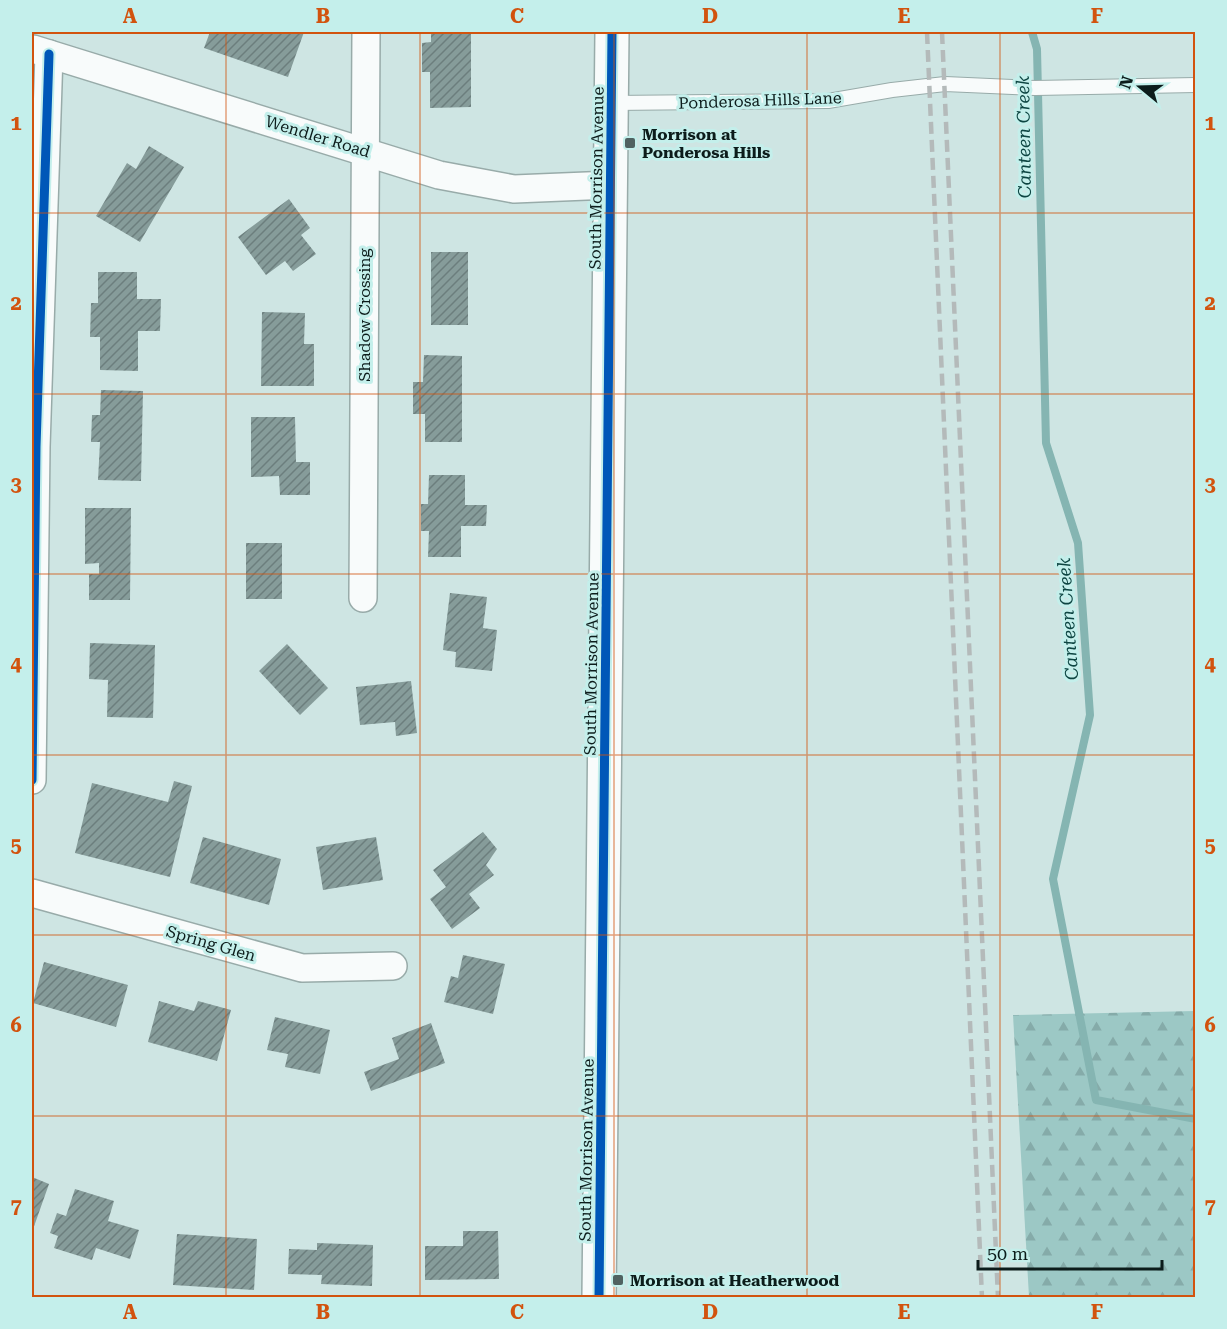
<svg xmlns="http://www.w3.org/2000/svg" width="1227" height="1329" font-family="'Roboto Serif',serif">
	<defs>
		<pattern id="forest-firs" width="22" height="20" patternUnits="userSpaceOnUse" patternTransform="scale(1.5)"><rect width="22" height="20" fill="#9cc8c5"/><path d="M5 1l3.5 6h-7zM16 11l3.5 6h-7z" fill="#85aba9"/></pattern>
		<pattern id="building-hatch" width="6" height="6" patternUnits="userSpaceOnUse" patternTransform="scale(1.5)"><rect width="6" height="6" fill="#869c9a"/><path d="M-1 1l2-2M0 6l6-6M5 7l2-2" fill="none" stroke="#6c7e7d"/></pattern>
	</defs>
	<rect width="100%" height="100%" fill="#cee5e3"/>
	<path fill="url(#forest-firs)" d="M1195,1011v286h-166l-16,-282z"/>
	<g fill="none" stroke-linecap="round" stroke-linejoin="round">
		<path stroke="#85b5b2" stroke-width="8" d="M1032,32l5,17 9,394 32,100 12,172 -37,164 43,221 100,19"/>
	</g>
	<g fill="url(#building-hatch)">
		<path d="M210,32h94l-16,45 -84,-29z"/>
		<path d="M431,32h40v75l-41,1v-36h-8v-29l9,-1z"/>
		<path d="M149,146l35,21 -44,75 -44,-26 31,-53 9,6z"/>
		<path d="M289,199l21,29 -9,7 15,19 -23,17 -8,-10 -19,14 -28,-38z"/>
		<rect x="431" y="252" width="37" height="73"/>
		<path d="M98,272h39v27h24l-1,32h-22v40l-38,-1v-33h-10l1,-34h7z"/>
		<path d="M262,312l43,1 -1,31h10v42h-53z"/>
		<path d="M424,355l38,1v86h-37v-28h-12v-32h10z"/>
		<path d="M101,390l42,1 -2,90 -43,-1 2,-38h-9l1,-27h8z"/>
		<path d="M251,417h44l1,45h14v33h-30l-1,-19 -28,1z"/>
		<path d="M429,475h36v30h22l-1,21h-25v31h-33l1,-26h-8v-27h7z"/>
		<path d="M85,508h46l-1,92h-41v-26h10v-11l-14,1z"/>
		<rect x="246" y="543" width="36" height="56"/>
		<path d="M450,593l37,4 -4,31 14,2 -5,41 -37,-4 1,-15 -13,-2z"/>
		<path d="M90,643l65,2 -2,73 -46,-1 1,-37 -19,-1z"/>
		<path d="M287,644l41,44 -28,27 -41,-44z"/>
		<path d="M411,681l6,52 -21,3 -1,-14 -35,3 -4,-38z"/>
		<path d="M174,781l18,5 -22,91 -95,-24 17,-70 76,19z"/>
		<path d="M483,832l14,17 -11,16 8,10 -25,19 11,14 -28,21 -22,-30 16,-12 -13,-17z"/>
		<path d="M203,837l78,22 -12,46 -79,-22z"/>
		<path d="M376,837l7,43 -60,10 -7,-43z"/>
		<path d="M463,955l42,9 -12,50 -49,-12 7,-26 7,2z"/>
		<path d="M44,962l84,23 -12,42 -83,-24z"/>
		<path d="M159,1001l35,10 4,-10 33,9 -14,51 -69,-19z"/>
		<path d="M275,1017l55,13 -10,44 -35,-7 3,-13 -21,-4z"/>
		<path d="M431,1023l14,40 -74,28 -7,-19 35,-13 -7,-21z"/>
		<path d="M32,1177l17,7 -17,48z"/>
		<path d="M75,1189l39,12 -6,20 31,9 -9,29 -34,-11 -4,12 -38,-12 4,-12 -8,-3 7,-20 9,3z"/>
		<path d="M463,1231h35l1,48 -74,1v-34h38z"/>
		<path d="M177,1234l80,5 -3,51 -81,-5z"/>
		<path d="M317,1243l56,2 -1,41 -51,-2 1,-9 -34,-1 1,-25 28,1z"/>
	</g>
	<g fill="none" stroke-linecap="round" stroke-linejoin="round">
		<defs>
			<path id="lane" d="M611,103l217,-2 64,-11 53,-6 90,4 161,-3"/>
			<g id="street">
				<path d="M33,49l406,126 75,14 97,-4"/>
				<path d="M363,598l3,-566"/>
				<path d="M32,780l4,-333 13,-393"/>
				<path d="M32,893l270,75 91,-2"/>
			</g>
			<path id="secondary" d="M599,1298l13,-1266"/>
		</defs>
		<use href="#lane" stroke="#98aba9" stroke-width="16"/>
		<use href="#street" stroke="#98aba9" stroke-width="30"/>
		<use href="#secondary" stroke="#98aba9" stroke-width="36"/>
		<use href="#lane" stroke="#f8fbfb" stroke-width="14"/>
		<use href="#street" stroke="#f8fbfb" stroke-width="27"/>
		<use href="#secondary" stroke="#f8fbfb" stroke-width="33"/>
		<g stroke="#b4baba" stroke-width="4.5" stroke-dasharray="12 6" stroke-linecap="butt">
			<path d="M927,32l55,1266"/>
			<path d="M942,32l56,1266"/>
		</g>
		<defs>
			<g id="cycleway">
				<path d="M32,780l4,-333 13,-393"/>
				<path d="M599,1298l13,-1266"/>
			</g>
		</defs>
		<use href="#cycleway" stroke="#c4efeb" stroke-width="13"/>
		<use href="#cycleway" stroke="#0057b8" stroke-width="9"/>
	</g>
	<path fill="none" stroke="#d2530e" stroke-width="1.5" stroke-opacity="0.55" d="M226,32v1266M420,32v1266M614,32v1266M807,32v1266M1000,32v1266M32,213h1164M32,394h1164M32,574h1164M32,755h1164M32,935h1164M32,1116h1164"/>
	<g fill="#506261" stroke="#c4efeb" stroke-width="2">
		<rect x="624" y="137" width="12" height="12" rx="3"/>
		<rect x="612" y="1274" width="12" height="12" rx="3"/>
	</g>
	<g text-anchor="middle" stroke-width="6" stroke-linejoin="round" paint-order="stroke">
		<g font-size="16" fill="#0c1c1b" stroke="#c4efeb">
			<text transform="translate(760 100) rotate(-2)" y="6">Ponderosa Hills Lane</text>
			<text transform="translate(318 136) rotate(17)" y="6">Wendler Road</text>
			<text transform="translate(596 178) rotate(-89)" y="6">South Morrison Avenue</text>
			<text transform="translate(364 315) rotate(-90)" y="6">Shadow Crossing</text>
			<text transform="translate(591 664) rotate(-89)" y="6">South Morrison Avenue</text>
			<text transform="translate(211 943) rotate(16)" y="6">Spring Glen</text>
			<text transform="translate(586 1150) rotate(-89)" y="6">South Morrison Avenue</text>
		</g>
		<g font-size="16" font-weight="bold" fill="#0c1c1b" stroke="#c4efeb" text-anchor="start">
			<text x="642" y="140">Morrison at<tspan x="642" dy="18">Ponderosa Hills</tspan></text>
			<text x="630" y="1286">Morrison at Heatherwood</text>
		</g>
		<g font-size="18" font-style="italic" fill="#0d4542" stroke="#c4efeb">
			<text transform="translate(1024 137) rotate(-91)" y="6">Canteen Creek</text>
			<text transform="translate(1068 619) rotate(-94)" y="6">Canteen Creek</text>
		</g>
	</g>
	<rect width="1227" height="1329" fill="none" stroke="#c4efeb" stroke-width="66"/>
	<g transform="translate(1140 87) rotate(289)" stroke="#c4efeb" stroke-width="4.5" paint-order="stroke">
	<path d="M0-4.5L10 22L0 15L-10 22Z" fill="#0c1c1b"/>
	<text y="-9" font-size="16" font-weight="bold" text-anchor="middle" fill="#0c1c1b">N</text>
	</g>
	<path d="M978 1260v9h184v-9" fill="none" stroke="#0c1c1b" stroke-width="3"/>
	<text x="987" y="1260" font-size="18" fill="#0c1c1b" stroke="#c4efeb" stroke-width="4.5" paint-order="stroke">50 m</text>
	<rect x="33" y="33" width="1161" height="1263" fill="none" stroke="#d2530e" stroke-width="2"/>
	<g font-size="20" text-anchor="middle" font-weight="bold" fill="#d2530e">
		<text x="130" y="23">A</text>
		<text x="323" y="23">B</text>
		<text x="517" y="23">C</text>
		<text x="710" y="23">D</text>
		<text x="904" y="23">E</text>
		<text x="1097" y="23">F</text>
		<text x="16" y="130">1</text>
		<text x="1210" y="130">1</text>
		<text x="16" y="310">2</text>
		<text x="1210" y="310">2</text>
		<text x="16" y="491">3</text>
		<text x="1210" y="491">3</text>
		<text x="16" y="671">4</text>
		<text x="1210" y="671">4</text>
		<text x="16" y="852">5</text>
		<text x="1210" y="852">5</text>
		<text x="16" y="1032">6</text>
		<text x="1210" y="1032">6</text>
		<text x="16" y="1213">7</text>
		<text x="1210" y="1213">7</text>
		<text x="130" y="1319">A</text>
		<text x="323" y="1319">B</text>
		<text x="517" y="1319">C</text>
		<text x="710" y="1319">D</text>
		<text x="904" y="1319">E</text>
		<text x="1097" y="1319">F</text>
	</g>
</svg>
